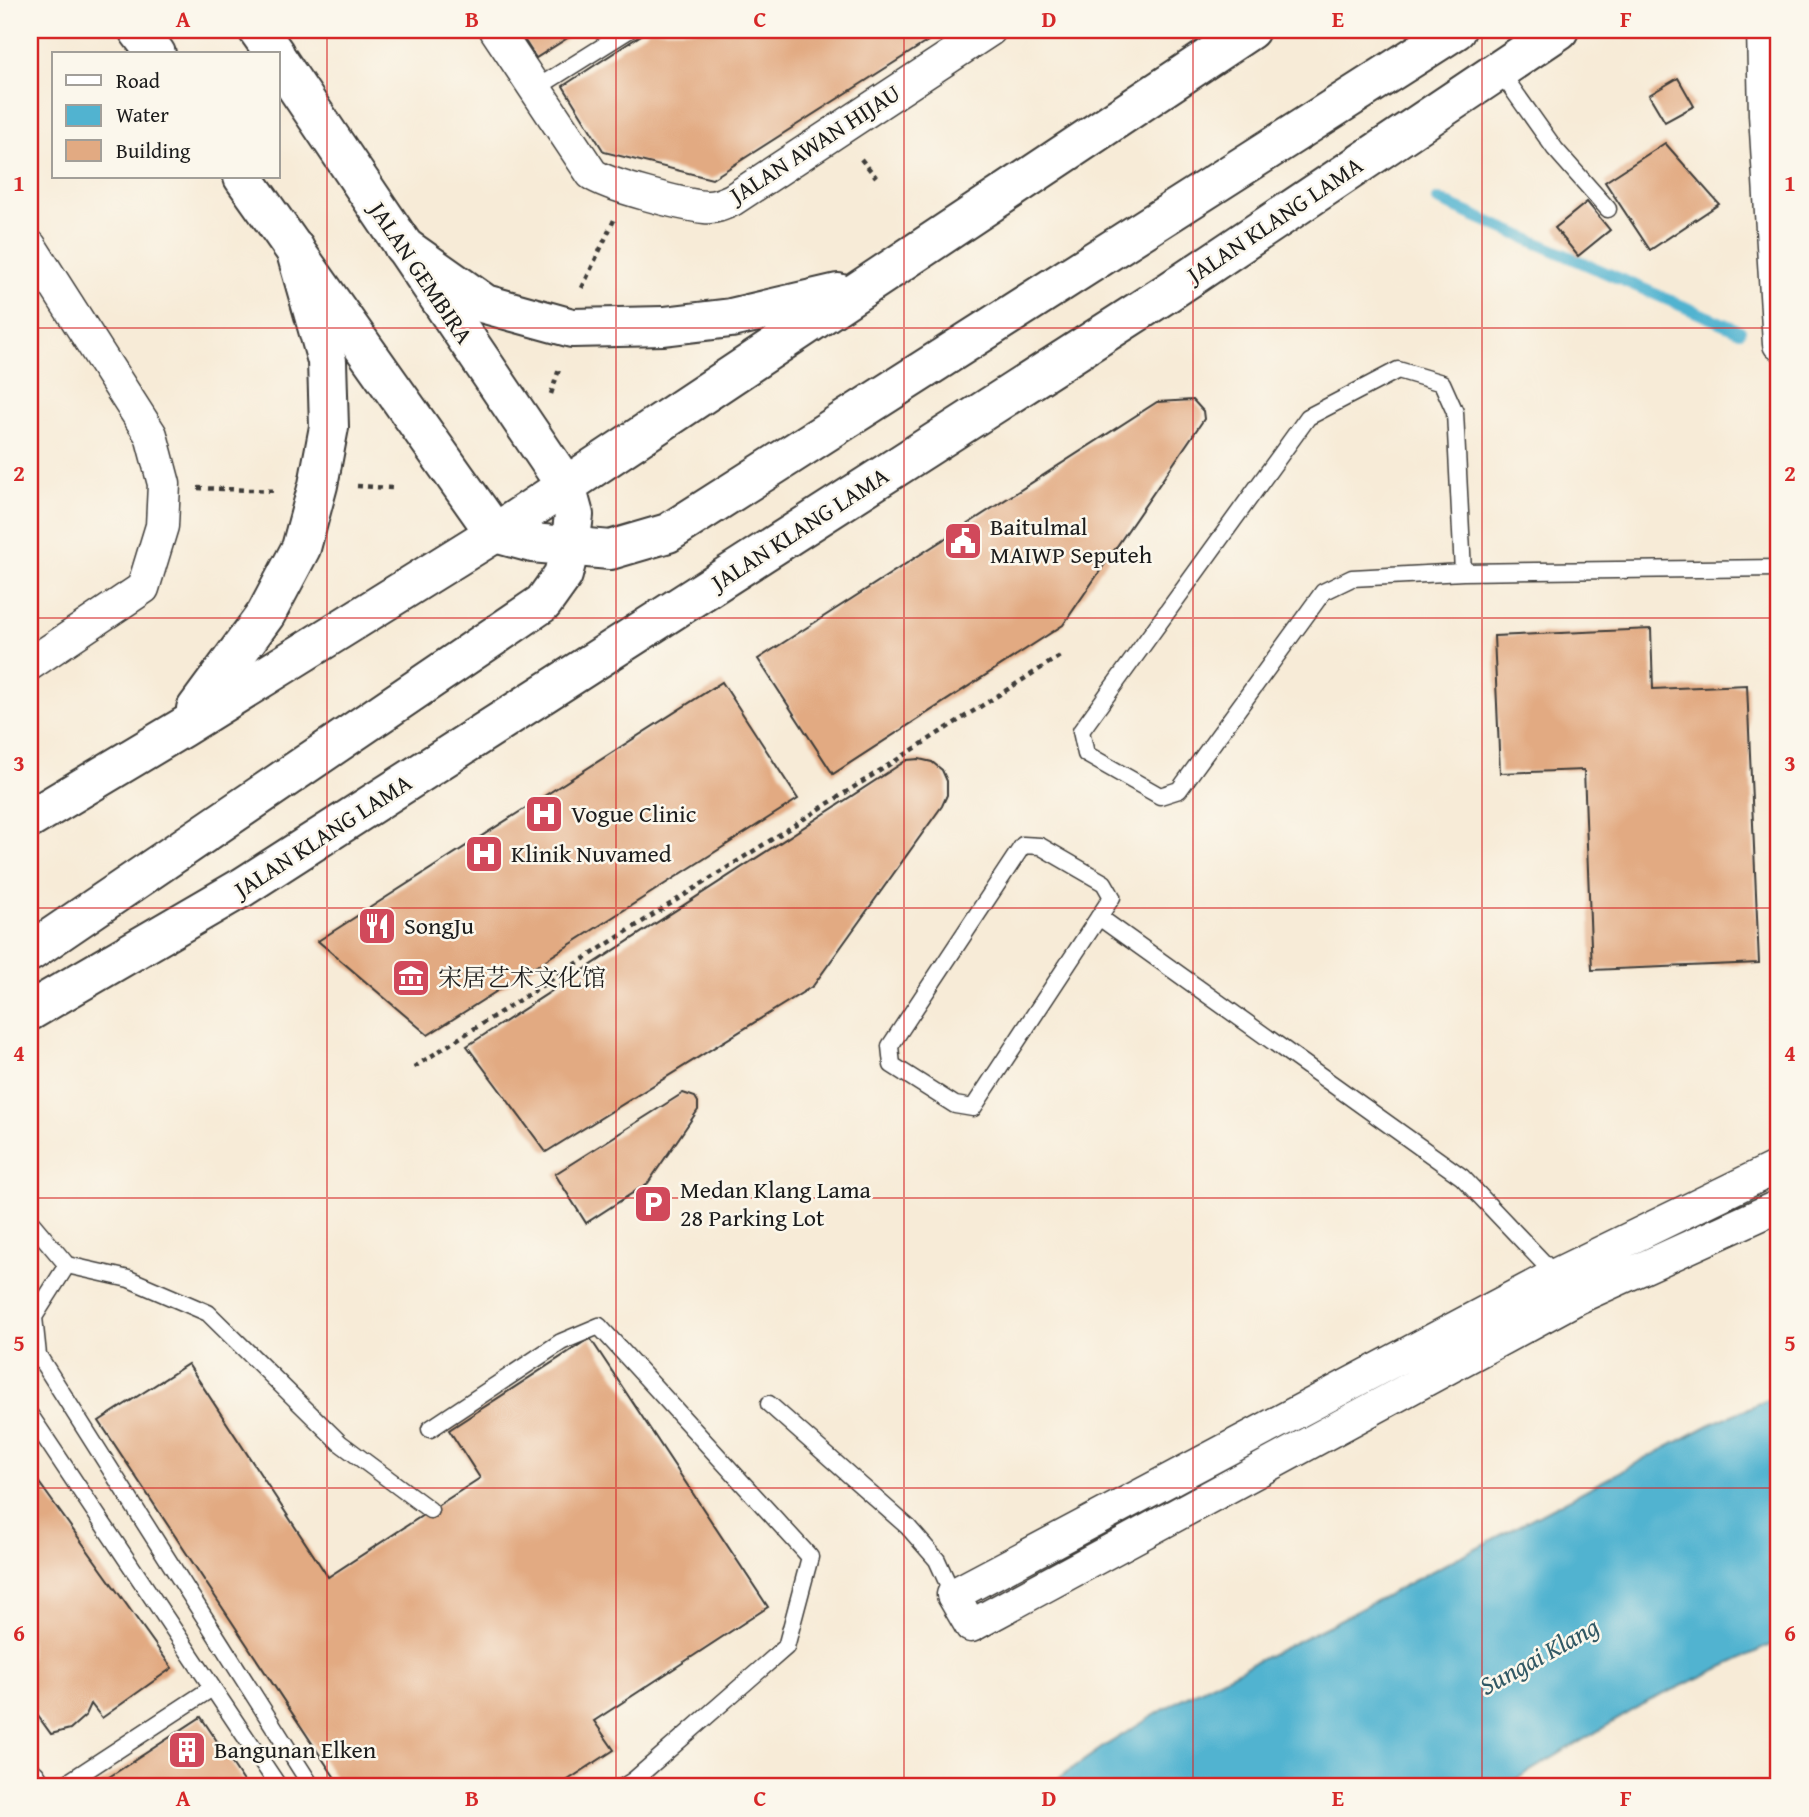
<svg xmlns="http://www.w3.org/2000/svg" width="1809" height="1817" font-family="'Gentium Book Plus','Noto Serif SC',serif">
	<rect width="100%" height="100%" fill="#fbf7ec"/>
	<filter id="ink" filterUnits="userSpaceOnUse"><feTurbulence type="fractalNoise" baseFrequency=".0143" numOctaves="2"/><feDisplacementMap in="SourceGraphic" scale="14" xChannelSelector="R" yChannelSelector="G"/><feConvolveMatrix kernelMatrix="1 2 1 2 8 2 1 2 1" color-interpolation-filters="sRGB"/></filter>
	<filter id="wash" filterUnits="userSpaceOnUse"><feTurbulence type="fractalNoise" baseFrequency=".00686" numOctaves="4" result="noise"/><feDisplacementMap in="SourceGraphic" scale="28" xChannelSelector="R" yChannelSelector="G"/><feGaussianBlur stdDeviation="1.57" result="paint"/><feColorMatrix in="noise" values="0 0 0 0 0 0 0 0 0 0 0 0 0 0 0 0 0 1.4 0 .05"/><feComposite in="paint" operator="in"/></filter>
	<g filter="url(#wash)">
		<rect width="100%" height="100%" fill="#f7ebd7"/>
		<path fill="#51b3d0" stroke="#366876" stroke-width="2" d="M1779,1395v246l-130,60 -146,86h-457l57,-40 76,-47 151,-75 383,-202z"/>
		<g fill="none" stroke-linecap="round" stroke-linejoin="round">
			<path stroke="#51b3d0" stroke-width="12" d="M1438,200l302,131"/>
		</g>
		<g id="blocks">
			<g fill="#e2aa82">
				<path d="M518,30h62l-44,28z"/>
				<path d="M649,30h272l7,11 -216,138 -108,-27 -41,-66z"/>
				<path d="M1678,78l16,28 -29,16 -16,-27z"/>
				<path d="M1665,143l54,61 -69,46 -45,-68z"/>
				<path d="M1587,202l23,28 -32,26 -23,-28z"/>
				<path d="M1193,400l10,11 1,8 -141,206 -230,149 -75,-115 399,-257z"/>
				<path d="M1651,629l2,60 94,-4 12,278 -167,7 -8,-200 -84,3 -6,-137z"/>
				<path d="M722,682l76,117 -370,236 -110,-94z"/>
				<path d="M919,759l13,3 10,8 5,11v14l-5,11 -129,180 -267,166 -79,-106 440,-286z"/>
				<path d="M683,1093l12,4 3,5v8l-50,73 -62,40 -31,-49z"/>
				<path d="M590,1338l178,269 -174,114 20,29 -57,37h-56l-3,-4 -6,4h-151l-242,-366 89,-57 140,213 152,-99 -31,-48z"/>
				<path d="M30,1470l142,198 -70,50 -11,-14 -5,11 -16,14 -19,5 -21,-29z"/>
				<path d="M201,1717l46,69 -147,1v-4z"/>
			</g>
		</g>
	</g>
	<g filter="url(#ink)">
		<use href="#blocks" fill-opacity="0" stroke="#3d3b38" stroke-width="2"/>
		<g fill="none" stroke-linecap="round" stroke-linejoin="round">
			<defs>
				<g id="lane">
					<path d="M1499,70l56,79 53,60"/>
					<path d="M535,89l94,-59"/>
					<path d="M1463,572l-8,-160 -13,-29 -44,-13 -90,47 -227,314 5,23 74,42 19,-6 144,-198 29,-14 111,-6 316,-4"/>
					<path d="M1023,845l17,1 64,37 8,14 -139,211 -18,-3 -63,-40 -2,-19z"/>
					<path d="M1099,917l363,260 96,101"/>
					<path d="M30,1221l37,44 62,14 79,34 132,130 90,67"/>
					<path d="M67,1265l-33,52 4,38 274,432"/>
					<path d="M769,1404l139,123 29,33 16,35"/>
					<path d="M30,1415l249,372"/>
					<path d="M430,1429l131,-87 38,-16 211,231 -24,90 -152,133 -11,7"/>
					<path d="M61,1787l151,-99"/>
				</g>
				<g id="street">
					<path d="M496,30l96,144c17,12 91,31 113,33 10,1 18,-3 27,-7l258,-170"/>
					<path d="M1763,30l2,84 14,230"/>
					<path d="M30,246l121,189 13,49 -2,42 -19,62 -113,76"/>
					<path d="M1779,1166l-224,109 -602,320 18,31 606,-328 202,-92"/>
					<path d="M30,1779l5,8"/>
				</g>
				<g id="secondary">
					<path d="M138,30l18,24"/>
					<path d="M258,30l17,24"/>
					<path d="M278,60l288,426"/>
					<path d="M243,177l252,356"/>
				</g>
				<g id="primary">
					<path d="M403,246l82,58 87,24 92,-2 67,-8 107,-25"/>
					<path d="M495,533l37,10 78,7 58,-17 788,-503"/>
					<path d="M196,709l70,-95 35,-66 17,-63 11,-58 -2,-66 -32,-112"/>
					<path d="M30,819l152,-91 313,-195 755,-503"/>
					<path d="M30,952l513,-349 20,-28 7,-28 4,-32 -8,-29"/>
					<path d="M30,1011l213,-124 924,-594 392,-263"/>
				</g>
			</defs>
			<use href="#lane" stroke="#3d3b38" stroke-width="19"/>
			<use href="#street" stroke="#3d3b38" stroke-width="35"/>
			<use href="#secondary" stroke="#3d3b38" stroke-width="42"/>
			<use href="#primary" stroke="#3d3b38" stroke-width="42"/>
			<g stroke="#3d3b38" stroke-width="4.5" stroke-dasharray="5 5" stroke-linecap="butt">
				<path d="M861,159l15,18"/>
				<path d="M582,288l32,-68"/>
				<path d="M551,394l9,-28"/>
				<path d="M357,486l35,2"/>
				<path d="M198,488l79,3"/>
				<path d="M414,1067l646,-411"/>
			</g>
			<use href="#lane" stroke="#fff" stroke-width="16"/>
			<use href="#street" stroke="#fff" stroke-width="32"/>
			<use href="#secondary" stroke="#fff" stroke-width="38"/>
			<use href="#primary" stroke="#fff" stroke-width="38"/>
		</g>
	</g>
	<path fill="none" stroke="#d62828" stroke-width="2" stroke-opacity="0.55" d="M327,30v1757M616,30v1757M904,30v1757M1193,30v1757M1482,30v1757M30,328h1749M30,618h1749M30,908h1749M30,1198h1749M30,1488h1749"/>
	<defs>
		<symbol id="civic-square" viewBox="-11 -11 22 22"><rect x="-9" y="-9" width="18" height="18" rx="4" fill="#d1495b" stroke="#fbf7ec"/><path d="M-.6-6.5H3V-4.5H.6V-3L4-1V1h2V6H-6V1h2V-1L-.6-3ZM-1.2 2.5V6h2.4V2.5Z" fill="#fff"/></symbol>
		<symbol id="hospital-square" viewBox="-11 -11 22 22"><rect x="-9" y="-9" width="18" height="18" rx="4" fill="#d1495b" stroke="#fbf7ec"/><path d="M-5-5h3v3.5h4V-5h3V5h-3V1.5h-4V5h-3Z" fill="#fff"/></symbol>
		<symbol id="restaurant-square" viewBox="-11 -11 22 22"><rect x="-9" y="-9" width="18" height="18" rx="4" fill="#d1495b" stroke="#fbf7ec"/><path d="M-5-6h1v4h1v-4h1v4h1v-4h1v5L-1.5 .5V6h-2V.5L-5-1ZM5-6V6H3V1.5H1.5Q1.5-4 5-6Z" fill="#fff"/></symbol>
		<symbol id="museum-square" viewBox="-11 -11 22 22"><rect x="-9" y="-9" width="18" height="18" rx="4" fill="#d1495b" stroke="#fbf7ec"/><path d="M0-6L6-3V-2H-6V-3ZM-5-1h2V3h-2ZM-1-1h2V3h-2ZM3-1h2V3H3ZM-6 4H6V6H-6Z" fill="#fff"/></symbol>
		<symbol id="parking-square" viewBox="-11 -11 22 22"><rect x="-9" y="-9" width="18" height="18" rx="4" fill="#d1495b" stroke="#fbf7ec"/><path d="M-3.5-5.5H1a3.5 3.5 0 0 1 0 7H-1V5.5H-3.5ZM-1-3.4V-.6H.8a1.4 1.4 0 0 0 0-2.8Z" fill="#fff"/></symbol>
		<symbol id="building-square" viewBox="-11 -11 22 22"><rect x="-9" y="-9" width="18" height="18" rx="4" fill="#d1495b" stroke="#fbf7ec"/><path d="M-4-6H4V6H1V3H-1V6H-4ZM-2.5-4.3h1.7v1.8h-1.7ZM.8-4.3h1.7v1.8H.8ZM-2.5-1h1.7V.8h-1.7ZM.8-1h1.7V.8H.8Z" fill="#fff"/></symbol>
	</defs>
	<g fill-rule="evenodd">
		<use href="#civic-square" x="941" y="519" width="44" height="44"/>
		<use href="#hospital-square" x="522" y="792" width="44" height="44"/>
		<use href="#hospital-square" x="462" y="832" width="44" height="44"/>
		<use href="#restaurant-square" x="355" y="904" width="44" height="44"/>
		<use href="#museum-square" x="389" y="956" width="44" height="44"/>
		<use href="#parking-square" x="631" y="1182" width="44" height="44"/>
		<use href="#building-square" x="165" y="1728" width="44" height="44"/>
	</g>
	<g text-anchor="middle" stroke-width="5" stroke-linejoin="round" paint-order="stroke">
		<g font-size="24" fill="#1c1c1c" stroke="#fbf7ec">
			<text transform="translate(815 144) rotate(-33)" y="8">JALAN AWAN HIJAU</text>
			<text transform="translate(1275 220) rotate(-34)" y="8">JALAN KLANG LAMA</text>
			<text transform="translate(421 273) rotate(56)" y="8">JALAN GEMBIRA</text>
			<text transform="translate(800 529) rotate(-33)" y="8">JALAN KLANG LAMA</text>
			<text transform="translate(323 836) rotate(-33)" y="8">JALAN KLANG LAMA</text>
		</g>
		<g font-size="24" fill="#1c1c1c" stroke="#fbf7ec" text-anchor="start">
			<text x="990" y="535">Baitulmal<tspan x="990" dy="28">MAIWP Seputeh</tspan></text>
			<text x="571" y="822">Vogue Clinic</text>
			<text x="511" y="862">Klinik Nuvamed</text>
			<text x="404" y="934">SongJu</text>
			<text x="438" y="986">宋居艺术文化馆</text>
			<text x="680" y="1198">Medan Klang Lama<tspan x="680" dy="28">28 Parking Lot</tspan></text>
			<text x="214" y="1758">Bangunan Elken</text>
		</g>
		<g font-size="26" font-style="italic" fill="#315864" stroke="#fbf7ec">
			<text transform="translate(1539 1656) rotate(-29)" y="9">Sungai Klang</text>
		</g>
	</g>
	<rect width="1809" height="1817" fill="none" stroke="#fbf7ec" stroke-width="77"/>
	<rect x="52" y="52" width="228" height="126" fill="#fbf7ec" stroke="#a29f99" stroke-width="2"/>
	<rect x="66" y="75" width="35" height="10" fill="#ffffff" stroke="#a29f99" stroke-width="2"/>
	<text x="116" y="88" font-size="21" fill="#1c1c1c">Road</text>
	<rect x="66" y="105" width="35" height="21" fill="#51b3d0" stroke="#a29f99" stroke-width="2"/>
	<text x="116" y="122" font-size="21" fill="#1c1c1c">Water</text>
	<rect x="66" y="140" width="35" height="21" fill="#e2aa82" stroke="#a29f99" stroke-width="2"/>
	<text x="116" y="158" font-size="21" fill="#1c1c1c">Building</text>
	<rect x="38" y="38" width="1732" height="1740" fill="none" stroke="#d62828" stroke-width="2.5"/>
	<g font-size="23" text-anchor="middle" font-weight="bold" fill="#d62828">
		<text x="183" y="27">A</text>
		<text x="472" y="27">B</text>
		<text x="760" y="27">C</text>
		<text x="1049" y="27">D</text>
		<text x="1338" y="27">E</text>
		<text x="1626" y="27">F</text>
		<text x="19" y="191">1</text>
		<text x="1790" y="191">1</text>
		<text x="19" y="481">2</text>
		<text x="1790" y="481">2</text>
		<text x="19" y="771">3</text>
		<text x="1790" y="771">3</text>
		<text x="19" y="1061">4</text>
		<text x="1790" y="1061">4</text>
		<text x="19" y="1351">5</text>
		<text x="1790" y="1351">5</text>
		<text x="19" y="1641">6</text>
		<text x="1790" y="1641">6</text>
		<text x="183" y="1806">A</text>
		<text x="472" y="1806">B</text>
		<text x="760" y="1806">C</text>
		<text x="1049" y="1806">D</text>
		<text x="1338" y="1806">E</text>
		<text x="1626" y="1806">F</text>
	</g>
</svg>
